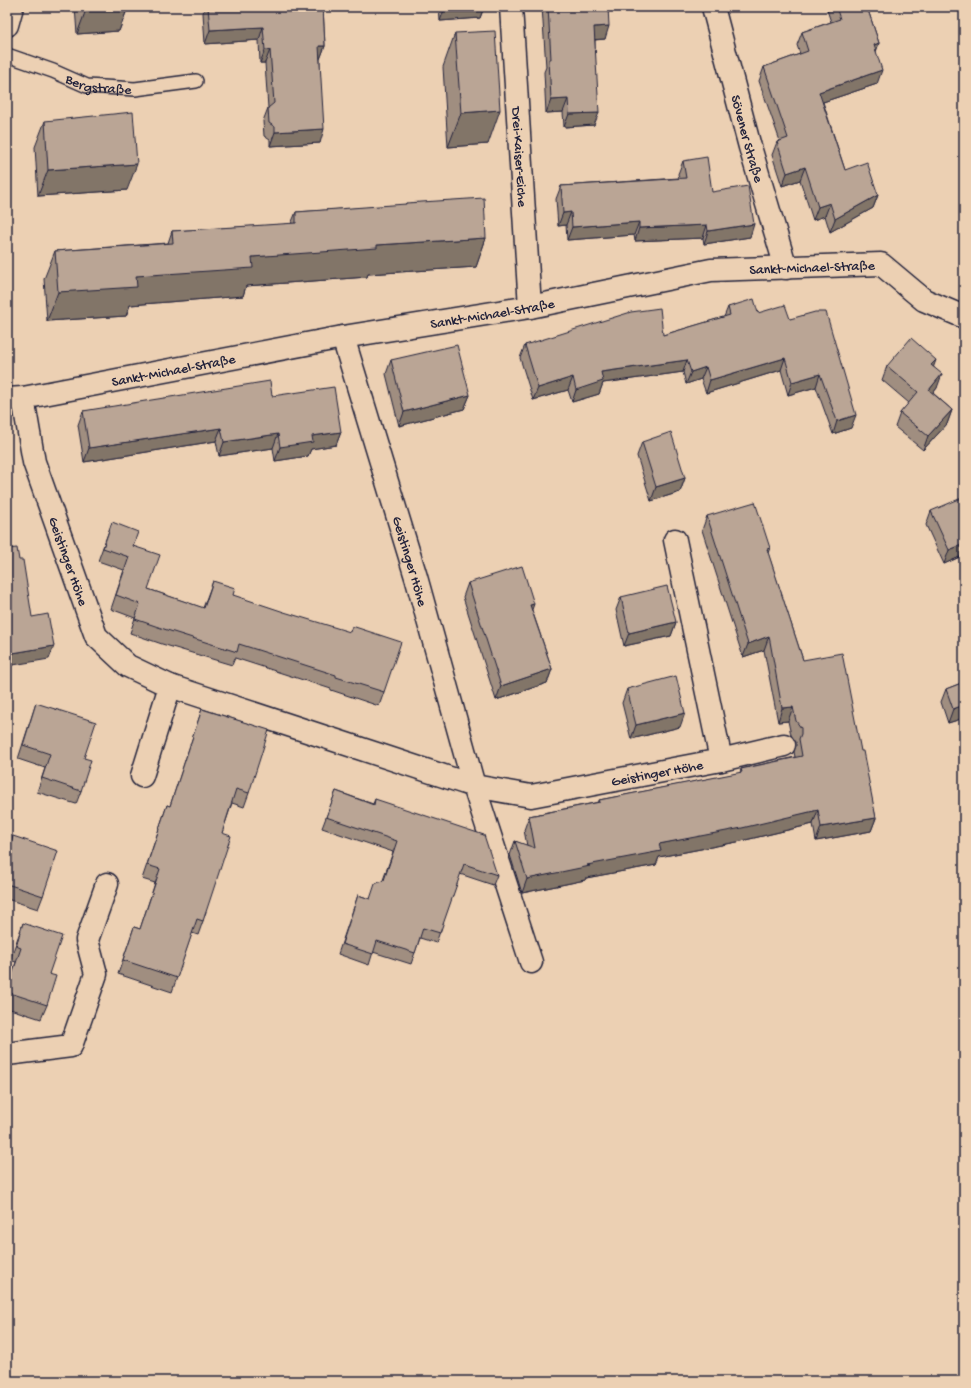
<svg xmlns="http://www.w3.org/2000/svg" width="971" height="1388" font-family="'Gochi Hand',sans-serif">
	<rect width="100%" height="100%" fill="#ecd0b3"/>
	<filter id="ink" filterUnits="userSpaceOnUse"><feTurbulence type="fractalNoise" baseFrequency=".025" numOctaves="2"/><feDisplacementMap in="SourceGraphic" scale="8" xChannelSelector="R" yChannelSelector="G"/><feConvolveMatrix kernelMatrix="1 2 1 2 8 2 1 2 1" color-interpolation-filters="sRGB"/></filter>
	<g filter="url(#ink)">
		<g fill="none" stroke-linecap="round" stroke-linejoin="round">
			<defs>
				<g id="lane">
					<path id="s1" d="M7,55l46,16 34,15 48,3 61,-8"/>
				</g>
				<g id="street">
					<path id="s2" d="M511,7l19,300"/>
					<path id="s3" d="M713,7l37,140 36,121"/>
					<path d="M7,25l5,-18"/>
					<path id="s4" d="M343,337l73,240 58,209 57,176"/>
					<path id="s5" d="M23,398l11,64 62,174 32,30 42,20 304,100 57,10 190,-36 -46,-220"/>
					<path id="s6" d="M7,399l16,-1 320,-61 187,-30 181,-37 170,-6 43,36 40,17"/>
					<path d="M721,760l63,-15"/>
					<path d="M142,776l28,-90"/>
					<path d="M7,1054l64,-8 25,-72 -9,-34 20,-56"/>
				</g>
			</defs>
			<use href="#lane" stroke="#22223b" stroke-width="16"/>
			<use href="#street" stroke="#22223b" stroke-width="25"/>
			<use href="#lane" stroke="#ecd0b3" stroke-width="13"/>
			<use href="#street" stroke="#ecd0b3" stroke-width="22"/>
		</g>
		<g fill="#a08e80" stroke="#22223b">
			<path d="M75,7h53l-9,24 -42,3z"/>
			<path d="M205,7h118l2,39 -5,13v84l-50,3v-6l-6,-4 -1,-15 5,-13 -3,-45h-5l-1,-23 -54,4 -2,-31z"/>
			<path d="M439,7h45l-4,11 -40,3z"/>
			<path d="M542,7h66l-3,32 -10,1 -1,85 -30,2 -1,-15 -17,1 -2,-41 2,-5z"/>
			<path d="M826,7h41l12,36 -3,9 1,32 -54,18 22,68 33,25 -5,13 -43,24 -5,-16 -12,4 -13,-40 -18,6 -10,-31 5,-13 3,-1 -21,-60 5,-14 36,-13 -3,-9 5,-13 29,-10z"/>
			<path d="M455,33l33,111 -40,3 -5,-80z"/>
			<path d="M45,121l82,69 -89,6 -3,-49z"/>
			<path d="M683,161l29,31 38,45 -46,7 -1,-6 -68,3 -1,-6 -67,5 -1,-15 -8,1 -2,-27 5,-13 118,-8 -1,-4z"/>
			<path d="M406,203l80,35 -10,29 -108,7 -1,3 -121,9 -3,10 -113,9 -4,11 -79,5 -3,-42 11,-28 113,-8 4,-12 119,-7 5,-12 109,-7z"/>
			<path d="M728,307l30,6 32,6 61,109 -18,6 -17,-47 -28,8 -7,-25 -75,23 -5,-14 -15,5 -3,-12 -80,11 -4,11 -27,8 -4,-12 -35,10 -13,-42 5,-13 138,-10 61,-18z"/>
			<path d="M391,360l79,35 -6,14 -65,17 -13,-52z"/>
			<path d="M887,366l47,1 3,21 -4,5 19,17 -5,14 -24,26 -28,-23 5,-14 9,-10 -27,-23z"/>
			<path d="M272,396l69,36 -5,13 -25,4 -3,7 -33,5 -2,-13 -54,8 -3,-15 -132,21 -6,-37 5,-14z"/>
			<path d="M642,442l43,36 -5,14 -29,9 -14,-45z"/>
			<path d="M931,511l33,44 -20,9 -18,-39z"/>
			<path d="M707,516l63,32 -2,5 35,107 58,91 15,67 -5,13 -55,10 -3,-17 -76,18 -78,15 -3,8 -70,13 -1,2 -63,13 -12,-38 5,-14 12,5 -3,-16 5,-14 70,-14v-2l141,-27 1,-4 54,-12 -1,-5 2,-6v-4l-5,-7 -3,-14 -10,1 -14,-72 -21,7 -41,-127z"/>
			<path d="M112,522l21,24 15,43 55,19 10,-27 20,14 151,97 -5,14 -48,-16v-1l-96,-31 -3,7 -70,-21 -32,-11 5,-15 -24,-9 13,-39 -26,-9z"/>
			<path d="M468,583l64,27 20,59 -5,14 -51,17 -33,-103z"/>
			<path d="M621,597l55,25 -5,14 -47,10 -8,-36z"/>
			<path d="M964,682v36l-16,5 -7,-21 5,-13z"/>
			<path d="M627,689l53,38 -49,12 -9,-36z"/>
			<path d="M36,703l48,55 -3,33 -5,13 -39,-12 8,-24 -27,-9z"/>
			<path d="M202,709l47,84 -5,14 -12,-4 -10,30 -19,88 -5,14 -6,-2 -20,59 -54,-18 16,-47 6,2 15,-46 -13,-4 25,-74 3,1z"/>
			<path d="M336,791l37,13 2,-5 122,76 -4,10 -33,-11 -24,69 -16,-5 -9,26 -38,-12 -4,13 -31,-11 20,-59 12,4 13,-19 10,-28 -71,-24z"/>
			<path d="M13,836l30,60 -5,13 -31,-10v-48z"/>
			<path d="M23,923l26,51 -2,31 -6,14 -34,-11v-20l9,-26 -6,-2z"/>
		</g>
		<g fill="#827468" stroke="#22223b">
			<path d="M87,7h41l-9,24 -42,3z"/>
			<path d="M445,7h39l-4,11 -40,3z"/>
			<path d="M609,26l-4,13 -15,1 4,-13z"/>
			<path d="M263,27l-4,13 -54,4 5,-14z"/>
			<path d="M879,43l-5,13v-11z"/>
			<path d="M319,46h6l-5,13 -6,1z"/>
			<path d="M265,50h5l-5,13h-5z"/>
			<path d="M882,70l-5,14 -63,21 5,-13z"/>
			<path d="M568,99l-5,13 -17,1 5,-13z"/>
			<path d="M500,110l-12,34 -40,3 13,-34z"/>
			<path d="M599,113l-5,12 -30,2 5,-13z"/>
			<path d="M324,129l-4,14 -50,3 5,-14z"/>
			<path d="M137,164l-10,26 -89,6 10,-26z"/>
			<path d="M805,167l-5,13 -18,6 5,-13z"/>
			<path d="M878,195l-5,13 -43,24 5,-13z"/>
			<path d="M830,203l-5,13 -12,4 5,-13z"/>
			<path d="M571,212l-5,13 -8,1 5,-13z"/>
			<path d="M639,222l-5,13 -67,5 5,-13z"/>
			<path d="M754,224l-4,13 -46,7 4,-13z"/>
			<path d="M707,225l-4,13 -68,3 4,-13z"/>
			<path d="M486,238l-10,29 -108,7 -1,3 -121,9 -3,10 -113,9 -4,11 -79,5 11,-29 78,-16 116,-19 125,-12z"/>
			<path d="M785,358l-4,12 -75,23 4,-13z"/>
			<path d="M687,360l-4,12 -80,11 -4,11 -27,8 4,-12 25,-18z"/>
			<path d="M936,360l-5,14v-9z"/>
			<path d="M706,367l-5,12 -15,5 5,-12z"/>
			<path d="M820,374l-4,13 -28,8 4,-13z"/>
			<path d="M942,374l-5,14 -13,16 5,-14z"/>
			<path d="M573,377l-5,13 -35,10 5,-12z"/>
			<path d="M470,395l-6,14 -65,17 5,-14z"/>
			<path d="M952,410l-5,14 -24,26 5,-14z"/>
			<path d="M856,415l-5,13 -18,6 4,-13z"/>
			<path d="M221,428l-5,13 -132,21 5,-14z"/>
			<path d="M341,432l-5,13 -25,4 -3,7 -33,5 5,-14 32,-11z"/>
			<path d="M278,434l-5,14 -54,8 5,-14z"/>
			<path d="M685,478l-5,14 -29,9 5,-14z"/>
			<path d="M964,544v11l-20,9 5,-14z"/>
			<path d="M534,604l-5,14 1,-13z"/>
			<path d="M676,622l-5,14 -47,10 5,-13z"/>
			<path d="M769,636l-5,14 -21,7 5,-13z"/>
			<path d="M54,646l-5,13 -42,7v-12z"/>
			<path d="M552,669l-5,14 -51,17 5,-14z"/>
			<path d="M964,705v13l-16,5 5,-14z"/>
			<path d="M793,707l-5,14 -10,1 4,-14z"/>
			<path d="M685,713l-5,14 -49,12 5,-14z"/>
			<path d="M818,810l-5,14 -76,18 -78,15 -3,8 -70,13 -1,2 -63,13 5,-14 60,-14 72,-21z"/>
			<path d="M876,818l-5,13 -55,10 5,-14z"/>
		</g>
		<g fill="#baa595" stroke="#22223b">
			<path d="M208,7h115l2,39h-6l5,83 -49,3v-5l-6,-4 -1,-15 6,-5 -4,-53h-5l-2,-23 -53,3z"/>
			<path d="M548,7h60l1,19 -15,1 5,86 -30,1 -1,-15 -17,1 -2,-41h2z"/>
			<path d="M836,7h31l12,36 -5,2 8,25 -63,22 26,78 22,-8 11,33 -43,24 -5,-16 -12,4 -13,-40 -18,6 -10,-31 11,-4 -24,-71 44,-16 -6,-19 38,-13z"/>
			<path d="M495,31l5,79 -39,3 -6,-80z"/>
			<path d="M133,112l4,52 -89,6 -3,-49z"/>
			<path d="M707,157l5,35 36,-6 6,38 -46,7 -1,-6 -68,3v-6l-67,5 -1,-15 -8,1 -2,-27 125,-8 -3,-17z"/>
			<path d="M484,198l2,40 -109,7v3l-125,9 1,11 -117,8 1,11 -79,5 -3,-41 118,-8 -1,-12 124,-8v-11l110,-8v-1z"/>
			<path d="M754,299l4,14 27,-8 5,14 25,-7h11l30,103 -19,6 -17,-47 -28,8 -7,-24 -75,22 -4,-13 -15,5 -4,-12 -86,12 2,9 -27,9 -3,-13 -35,11 -13,-43 106,-33 29,-4 3,27 67,-20 -2,-8z"/>
			<path d="M911,338l25,22 -5,5 11,9 -13,16 23,20 -24,26 -28,-23 18,-21 -31,-26z"/>
			<path d="M457,345l13,50 -66,17 -13,-52z"/>
			<path d="M270,381l2,15 62,-9 7,45 -29,4 1,6 -33,5 -2,-13 -54,8 -3,-14 -132,20 -6,-37z"/>
			<path d="M671,432l14,46 -29,9 -14,-45z"/>
			<path d="M964,497v47l-15,6 -18,-39z"/>
			<path d="M755,502l15,46 -3,1 36,111 39,-7 19,98h2l13,67 -55,9 -3,-17 -76,18 -83,16 2,7 -74,14 3,1 -63,13 -12,-38 20,7 -6,-32 71,-14 -1,-2 143,-28 -1,-3 61,-13 -3,-17 2,-5v-6l-5,-7 -3,-14 -11,1 -13,-72 -21,8 -41,-128z"/>
			<path d="M112,522l26,10 -5,14 27,9 -12,34 56,19 9,-27 22,7 -2,7 51,17 66,20 2,-6 49,16 -17,50 -48,-15v-2l-97,-31 -2,8 -70,-22 -32,-11 5,-15 -24,-9 13,-38 -26,-9z"/>
			<path d="M17,548l2,12h4l9,57 16,-3 6,32 -47,8v-105z"/>
			<path d="M522,566l12,38 -4,1 22,64 -51,17 -33,-103z"/>
			<path d="M667,586l9,36 -47,11 -8,-36z"/>
			<path d="M676,676l9,37 -49,12 -9,-36z"/>
			<path d="M964,682v23l-11,4 -7,-20z"/>
			<path d="M36,703l60,19 -12,36 7,2 -10,31 -39,-13 8,-24 -27,-9z"/>
			<path d="M202,709l67,21 -20,63 -13,-4 -14,44 9,3 -28,85 -6,-2 -20,59 -54,-18 11,-33 6,2 20,-60 -13,-4 20,-60 3,1z"/>
			<path d="M336,791l38,14 1,-6 109,36 13,40 -33,-11 -24,69 -17,-5 -8,25 -38,-12 -4,13 -31,-10 16,-49 12,4 5,-15 9,-4 13,-39 -71,-24z"/>
			<path d="M13,836l45,15 -15,45 -36,-12v-31z"/>
			<path d="M23,923l39,13 -13,38 7,2 -9,29 -40,-13v-2l14,-42 -5,-2z"/>
		</g>
	</g>
	<g text-anchor="middle" stroke-width="3" stroke-linejoin="round" paint-order="stroke">
		<g font-size="14" fill="#22223b" stroke="#ecd0b3">
			<text dy="5" stroke="none"><textPath href="#s1" startOffset="97">Bergstraße</textPath></text>
			<text dy="5" stroke="none"><textPath href="#s3" startOffset="136">Sövener Straße</textPath></text>
			<text dy="5" stroke="none"><textPath href="#s2" startOffset="150">Drei-Kaiser-Eiche</textPath></text>
			<text dy="5" stroke="none"><textPath href="#s6" startOffset="817">Sankt-Michael-Straße</textPath></text>
			<text dy="5" stroke="none"><textPath href="#s6" startOffset="493">Sankt-Michael-Straße</textPath></text>
			<text dy="5" stroke="none"><textPath href="#s6" startOffset="169">Sankt-Michael-Straße</textPath></text>
			<text dy="5" stroke="none"><textPath href="#s5" startOffset="170">Geistinger Höhe</textPath></text>
			<text dy="5" stroke="none"><textPath href="#s4" startOffset="234">Geistinger Höhe</textPath></text>
			<text dy="5" stroke="none"><textPath href="#s5" startOffset="846">Geistinger Höhe</textPath></text>
		</g>
	</g>
	<rect width="971" height="1388" fill="none" stroke="#ecd0b3" stroke-width="24"/>
	<rect x="12" y="12" width="947" height="1364" fill="none" stroke="#22223b" stroke-width="1.5" filter="url(#ink)"/>
</svg>
